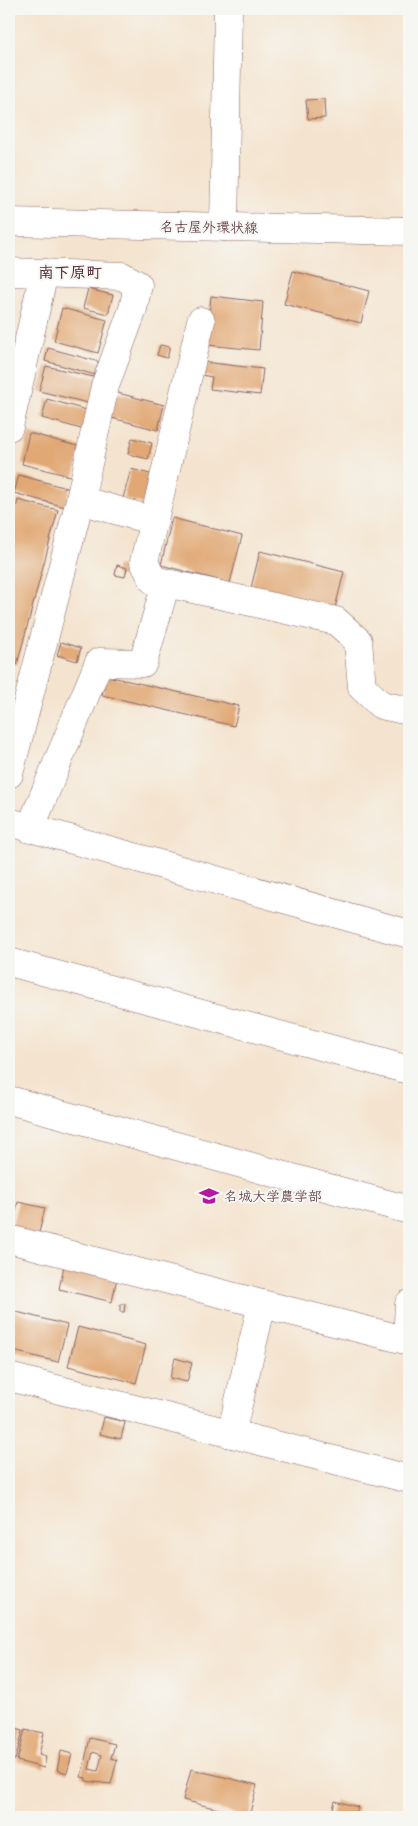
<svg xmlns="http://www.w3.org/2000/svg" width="418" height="1826" font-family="Pangolin,'Klee One',sans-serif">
	<rect width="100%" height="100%" fill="#f6f6f2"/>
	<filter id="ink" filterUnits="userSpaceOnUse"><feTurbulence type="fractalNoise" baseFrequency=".02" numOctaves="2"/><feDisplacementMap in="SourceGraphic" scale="10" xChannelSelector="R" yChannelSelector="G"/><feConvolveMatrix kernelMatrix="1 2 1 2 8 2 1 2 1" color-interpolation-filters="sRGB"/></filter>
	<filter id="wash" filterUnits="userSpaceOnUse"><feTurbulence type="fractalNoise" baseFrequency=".0096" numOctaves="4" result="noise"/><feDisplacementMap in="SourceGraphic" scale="20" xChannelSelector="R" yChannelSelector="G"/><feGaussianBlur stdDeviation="1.12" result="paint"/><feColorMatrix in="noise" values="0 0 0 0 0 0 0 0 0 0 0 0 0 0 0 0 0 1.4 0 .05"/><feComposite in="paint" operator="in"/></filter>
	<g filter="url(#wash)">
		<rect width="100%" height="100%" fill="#f4e4cf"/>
		<g id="blocks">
			<g fill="#e1a875" fill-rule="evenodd">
				<path d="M324,99l1,19 -17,1 -2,-19z"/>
				<path d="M293,271l76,20 -8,32 -77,-19z"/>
				<path d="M88,289l25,6 -5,19 -25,-6z"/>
				<path d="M211,296l52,6 -4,48 -53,-5z"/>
				<path d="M62,308l45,12 -9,33 -44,-12z"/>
				<path d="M160,345l10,2 -3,11 -10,-3z"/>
				<path d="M48,348l55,15 -4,13 -54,-15z"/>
				<path d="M203,362l60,7 -3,26 -50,-6 2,-12 -11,-2z"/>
				<path d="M46,366l52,12 -6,26 -53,-13z"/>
				<path d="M118,393l46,12 -6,25 -54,-14z"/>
				<path d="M47,399l43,12 -5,19 -43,-12z"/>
				<path d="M29,433l52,14 -7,30 -52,-13z"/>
				<path d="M132,438l20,5 -4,16 -20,-5z"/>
				<path d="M131,469l23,6 -8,30 -23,-7z"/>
				<path d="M19,475l51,14 -5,18 -51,-14z"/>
				<path d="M18,500l40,10 -41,155 -8,-3v-125z"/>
				<path d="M172,518l70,18 -12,47 -69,-18z"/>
				<path d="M260,551l84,21 -9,36 -84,-20z"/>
				<path d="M117,565l10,3 -2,9 -10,-2z"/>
				<path d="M61,642l20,6 -4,13 -20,-6z"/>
				<path d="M107,676l132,30 -5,20 -132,-31z"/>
				<path d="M18,1202l27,6 -7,29 -27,-7z"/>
				<path d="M64,1266l53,12 -5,24 -53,-13z"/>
				<path d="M120,1304h5l-1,8h-4z"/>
				<path d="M9,1310l58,15 -9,37 -49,-12z"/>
				<path d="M78,1327l68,18 -10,38 -68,-17z"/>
				<path d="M175,1358l17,5 -5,19 -17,-4z"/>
				<path d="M104,1417l21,5 -4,17 -21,-5z"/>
				<path d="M9,1726l14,4 -8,30 -6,-1z"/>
				<path d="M25,1729l19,4 -5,22 7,2 -2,11 -27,-7z"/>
				<path d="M90,1738l25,6 -4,14 6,2 -6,24 -25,-3v-3l-5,-1zM93,1752l9,3 -4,16 -9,-2z"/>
				<path d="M61,1751l11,3 -5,19 -10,-3z"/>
				<path d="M191,1769l66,16 -8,32 -66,-17z"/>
				<path d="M335,1801l23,6 -3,10h-24z"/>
			</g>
		</g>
	</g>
	<g filter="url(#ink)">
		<use href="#blocks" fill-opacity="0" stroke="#866464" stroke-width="1"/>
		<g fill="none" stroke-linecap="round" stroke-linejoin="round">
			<defs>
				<g id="minor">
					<path d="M224,227l4,-218"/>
					<path d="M9,272l113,4 16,9 -5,24 -28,77 -25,114 -71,274"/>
					<path d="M201,321l-57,241 9,18 183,41 22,20 4,46 19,18 28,6"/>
					<path d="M9,427l35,-154"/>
					<path d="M80,500l74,21"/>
					<path d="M9,822l400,112"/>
					<path d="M30,829l69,-167 44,1 23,-80"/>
					<path d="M9,962l400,108"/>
					<path d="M9,1100l400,110"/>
					<path d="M9,1239l253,65 147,37"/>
					<path d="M407,1340l2,-36"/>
					<path d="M9,1377l400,102"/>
					<path d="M231,1434l31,-130"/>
				</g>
				<path id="major" d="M9,222l400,9"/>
			</defs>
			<use href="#minor" stroke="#866464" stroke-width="29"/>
			<use href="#major" stroke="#866464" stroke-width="29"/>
			<use href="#minor" stroke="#fff" stroke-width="28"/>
			<use href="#major" stroke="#fff" stroke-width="28"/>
		</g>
	</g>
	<defs>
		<symbol id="university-bare" viewBox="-9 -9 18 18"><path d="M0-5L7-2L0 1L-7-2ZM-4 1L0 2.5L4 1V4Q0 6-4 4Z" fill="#b5179e" stroke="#f6f6f2" stroke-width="2.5" paint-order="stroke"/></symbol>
	</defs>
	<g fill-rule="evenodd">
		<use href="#university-bare" x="195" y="1182" width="28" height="28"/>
	</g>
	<g text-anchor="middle" stroke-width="4" stroke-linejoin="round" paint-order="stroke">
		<g font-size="14" fill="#4a1f2b" stroke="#f6f6f2">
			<text transform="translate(209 227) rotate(1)" y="5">名古屋外環状線</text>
		</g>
		<g font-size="14" fill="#4a1f2b" stroke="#f6f6f2" text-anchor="start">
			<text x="224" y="1201">名城大学農学部</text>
		</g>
		<g font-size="16" font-weight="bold" fill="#4a1f2b" stroke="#f6f6f2">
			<text x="70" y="278">南下原町</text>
		</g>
	</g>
	<rect width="418" height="1826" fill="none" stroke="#f6f6f2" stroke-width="30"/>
</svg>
